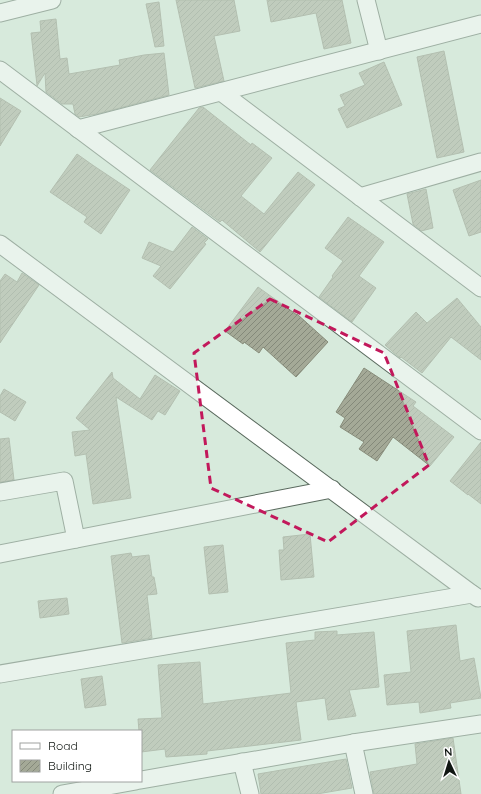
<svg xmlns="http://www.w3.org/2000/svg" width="481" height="794" font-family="Quicksand,sans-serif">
	<defs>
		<pattern id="building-hatch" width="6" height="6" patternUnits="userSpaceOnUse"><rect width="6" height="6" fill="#a4a997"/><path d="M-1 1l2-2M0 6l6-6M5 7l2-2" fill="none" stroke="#84897a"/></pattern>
	</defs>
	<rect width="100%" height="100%" fill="#d7eadc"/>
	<g fill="url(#building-hatch)" stroke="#888d7b">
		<path d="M176,0h58l6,31 -26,5 10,45 -29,7z"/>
		<path d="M267,0h75l9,43 -27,6 -8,-36 -45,9z"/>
		<path d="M159,2l5,44 -9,1 -9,-43z"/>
		<path d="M56,19l4,40 7,-1 2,16 51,-9 -1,-5 25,-5 20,-2 5,42 -72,19 -18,3 -4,-3 -2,-10h-11l-16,-12 -1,-19 -8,13v-1l-6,-52 10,-1 -1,-11z"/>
		<path d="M444,51l20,101 -27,6 -20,-101z"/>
		<path d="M384,62l18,43 -55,23 -9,-19 7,-3 -5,-11 25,-10 -6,-12z"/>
		<path d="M0,98l21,13 -21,35z"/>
		<path d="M203,107l48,38 1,-2 20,15 -31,38 23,18 34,-42 17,13 -55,67 -38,-32 -2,2 -70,-52 49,-62z"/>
		<path d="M77,154l17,12 36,24 -29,44 -17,-12 3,-5 -37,-25z"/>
		<path d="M481,180v52l-12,4 -16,-46z"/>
		<path d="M426,189l7,39 -12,3 -8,-7 -6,-30z"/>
		<path d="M348,217l36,25 -25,34 17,12 -24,34 -33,-25 14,-20 -1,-1 11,-15 -18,-13z"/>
		<path d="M192,227l16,12 -4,4 2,1 -36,45 -17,-13 8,-10 -19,-8 7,-16 24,10z"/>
		<path d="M22,273l17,12 -39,58v-62l5,-7 12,8z"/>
		<path d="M258,287l39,28v-1l31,28 -32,35 -33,-30 -4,6 -15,-11 -1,2 -18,-13z"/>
		<path d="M457,298l24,29v33l-30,-23 -29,36 -21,-16 -1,1 -15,-13 31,-33 11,11z"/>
		<path d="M364,368l52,34 -3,4 41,31 -24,29 -37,-29 -16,24 -18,-12 5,-7 -24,-15 5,-9 -9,-6z"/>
		<path d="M112,372l1,6 27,21 15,-24 25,16 -15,24 -7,-4 -6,9 -36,-23 15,101 -38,6 -7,-50 -11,2 -3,-24 18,-2 -14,-12z"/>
		<path d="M4,389l22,13 -11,19 -15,-9v-16z"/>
		<path d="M9,438l5,42 -14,2v-43z"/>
		<path d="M481,442v62l-13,-10v1l-18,-14z"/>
		<path d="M310,534l4,43 -33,3 -2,-30h5l-1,-13z"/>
		<path d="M223,545l5,47 -19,2 -5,-47z"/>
		<path d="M131,553l1,4 17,-2 3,22h2l3,17 -10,1 5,43 -30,5 -11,-87z"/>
		<path d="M67,598l2,16 -29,4 -2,-17z"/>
		<path d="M456,625l4,36 14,-3 7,40 -31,5 1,5 -31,5 -1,-11 -32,3 -3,-30 27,-3 -4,-41z"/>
		<path d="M337,631v4l37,-3 5,55 -30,3 7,26 -28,4 -3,-22 -29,4 5,38 -94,11v3l-41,3 -1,-8 -24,3v-21h-2l-1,-12 24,-1 -4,-53 42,-3 3,42 88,-11 -5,-50 29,-3v-8z"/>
		<path d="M102,676l4,29 -21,3 -4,-29z"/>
		<path d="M453,738l8,56h-87l-4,-22 47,-8 -2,-20z"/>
		<path d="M346,759l6,29 -35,6h-56l-3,-20z"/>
	</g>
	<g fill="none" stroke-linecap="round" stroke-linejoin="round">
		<defs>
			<g id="minor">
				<path d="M366,0l13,51"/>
				<path d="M0,13l52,-13"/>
				<path d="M0,70l481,361"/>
				<path d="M221,92l260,196"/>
				<path d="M78,129l403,-105"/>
				<path d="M360,197l121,-35"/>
				<path d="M0,244l472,350"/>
				<path d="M0,492l64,-11 12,58"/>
				<path d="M0,554l332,-65"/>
				<path d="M0,674l472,-80 6,4"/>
				<path d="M353,743l11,51"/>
				<path d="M242,762l8,32"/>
				<path d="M141,780l212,-37 128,-19"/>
				<path d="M62,794l74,-13"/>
			</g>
		</defs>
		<use href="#minor" stroke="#5a6a5e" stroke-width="19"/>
		<use href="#minor" stroke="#fff" stroke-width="17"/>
	</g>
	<path d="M0 0H481V794H0ZM270,299l114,54 45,112 -101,77 -117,-54 -17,-135z" fill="#d7eadc" fill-opacity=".55" fill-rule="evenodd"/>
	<path fill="none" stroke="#c2185b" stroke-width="3" stroke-dasharray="8 5" stroke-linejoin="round" d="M270,299l114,54 45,112 -101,77 -117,-54 -17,-135z"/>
	<rect x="12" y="730" width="130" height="52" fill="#ffffff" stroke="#9fa2a0"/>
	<rect x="20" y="743" width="20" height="6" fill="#ffffff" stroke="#9fa2a0"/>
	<text x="48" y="750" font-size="12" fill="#101612">Road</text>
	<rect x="20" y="760" width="20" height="12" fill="url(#building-hatch)" stroke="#9fa2a0"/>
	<text x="48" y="770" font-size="12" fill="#101612">Building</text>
	<g transform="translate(449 762) rotate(356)" stroke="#ffffff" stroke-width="3" paint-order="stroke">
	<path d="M0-3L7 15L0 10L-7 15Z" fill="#101612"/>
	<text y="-6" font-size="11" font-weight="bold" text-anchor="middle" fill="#101612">N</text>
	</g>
</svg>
